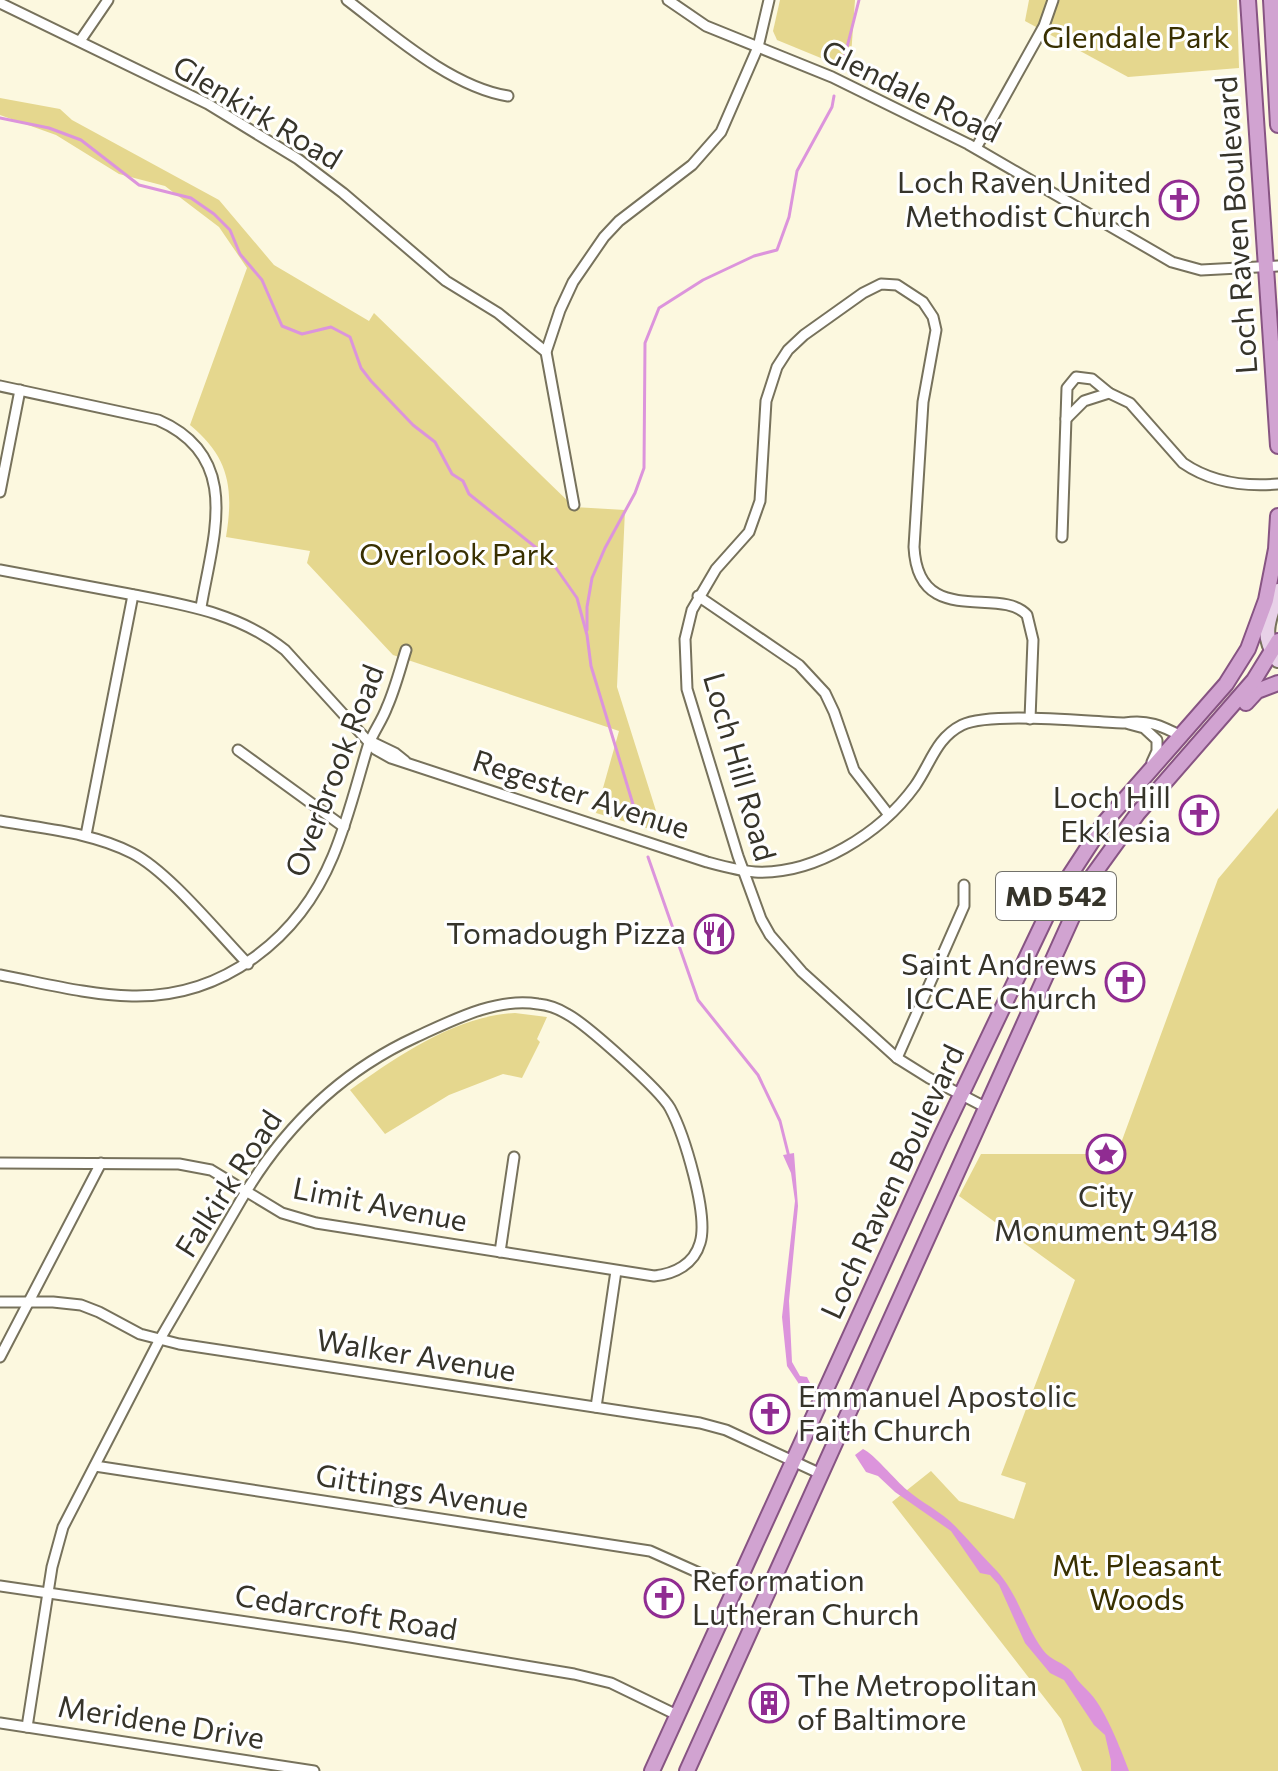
<svg xmlns="http://www.w3.org/2000/svg" width="1278" height="1771" font-family="Commissioner,sans-serif">
	<rect width="100%" height="100%" fill="#fcf8df"/>
	<g fill="#e5d78e">
		<path d="M780,0h75l-5,70 -73,-30 -4,-9z"/>
		<path d="M1029,0h208l2,68 -111,9 -103,-56z"/>
		<path d="M0,98l60,11 12,11 147,80 55,65 95,56 5,-8 200,194 51,3 -8,177 46,146 -67,-20 23,-82 -226,-76 -86,-92 3,-12 -84,-14c8,-49 3,-80 -36,-112l57,-157 -28,-41 -54,-41 -46,-12 -63,-39 -56,-20z"/>
		<path d="M1278,808v963h-196l-21,-52 -169,-217 39,-31 28,30 55,18 12,-36 -25,-8 74,-195 -116,-84 22,-42h136l101,-275z"/>
		<path d="M515,1013l32,4 -10,22 3,3 -18,36 -19,-4 -54,21 -64,39 -35,-44c46,-33 105,-74 165,-77z"/>
	</g>
	<g fill="#dc94dc">
		<path d="M794,1153l4,53 -9,95 3,61 8,14 7,1 3,6 -7,7 -16,-24 -5,-49 13,-116 -4,-28 -8,-18z"/>
		<path d="M863,1449c11,5 32,31 44,41 15,13 35,22 49,37 13,13 24,27 37,40 24,23 31,57 50,83 8,11 21,12 29,22 5,8 9,12 15,18 17,15 34,60 42,81h-18v-10l-6,-26 -11,-10 -30,-45 -14,-7 -25,-30 -26,-58 -9,-10 -10,-2 -29,-42 -56,-39 -17,-16 -12,-4 -11,-17z"/>
	</g>
	<g fill="none" stroke-linecap="round" stroke-linejoin="round">
		<g stroke="#dc94dc" stroke-width="3">
			<path d="M842,67l17,-67"/>
			<path d="M0,118l49,10 32,12 58,45 52,13 23,16 16,16 10,24 22,26 20,46 20,8 29,-7 19,10 11,31 10,13 42,44 22,17 17,32 11,7 6,13 80,64 28,40 10,37 4,31 48,158"/>
			<path d="M587,630v-23l5,-29 13,-30 30,-55 9,-25 1,-125 14,-35 44,-28 51,-24 23,-6 12,-33 8,-46 35,-64 2,-11"/>
			<path d="M648,857l50,143 60,75 22,46 9,36"/>
		</g>
		<defs>
			<g id="street">
				<path d="M347,0c45,34 104,87 161,96"/>
				<path d="M668,0l38,26 126,51 136,67 204,118 29,8 77,-4"/>
				<path d="M0,3l208,101 90,55 45,34 103,88 52,32 48,39"/>
				<path d="M80,41l28,-41"/>
				<path d="M976,148l68,-122 9,-26"/>
				<path d="M0,386l158,34c85,37 55,116 43,187"/>
				<path d="M1066,419l18,-18 25,-8"/>
				<path d="M0,492l20,-102"/>
				<path d="M574,505l-28,-153 14,-42 13,-28 31,-45 15,-16 73,-56 29,-33 37,-85 11,-47"/>
				<path d="M1062,537l5,-149 9,-11 16,2 17,14 21,10 53,60c29,20 61,24 95,21"/>
				<path d="M0,570c43,8 86,16 129,24 57,11 110,19 156,56l90,99 16,9 316,104c15,4 33,9 48,10 60,3 126,-39 160,-86 16,-23 21,-48 47,-61 29,-14 127,-3 163,-2 22,-4 37,3 56,13"/>
				<path d="M698,596l101,69 26,28 9,19 20,58 35,45"/>
				<path d="M1129,724l15,4 13,12v11l-5,11"/>
				<path d="M370,741l25,12 10,8"/>
				<path d="M238,750l106,77"/>
				<path d="M0,821c44,8 91,11 132,32 36,18 86,80 116,111"/>
				<path d="M86,835l47,-240"/>
				<path d="M0,975c43,8 88,20 132,21 92,2 167,-58 201,-140 15,-36 24,-74 35,-110 5,-14 14,-25 19,-39 8,-18 13,-38 19,-57"/>
				<path d="M897,1058l67,-152v-21"/>
				<path d="M987,1108l-58,-30 -32,-20 -95,-86 -32,-37 -9,-16 -23,-63 -51,-167 -2,-50 7,-29 24,-41 33,-37 11,-31 6,-100 11,-34 11,-17 16,-15 59,-42 18,-9 16,1 26,17 10,15 3,13 -13,72 -9,145c4,83 86,38 113,68l6,25 -3,79"/>
				<path d="M0,1163l179,1 32,6 71,43 34,10 338,53c21,-2 40,-12 46,-33 9,-28 -16,-109 -30,-135 -10,-18 -84,-84 -103,-94 -8,-5 -19,-9 -29,-10 -41,-7 -85,16 -122,33 -76,35 -133,91 -175,163l-81,139 -97,188 -11,40 -25,160"/>
				<path d="M500,1252l14,-95"/>
				<path d="M0,1302h53l28,3 18,7 41,22 39,10 521,79 26,7 95,44"/>
				<path d="M0,1357l101,-194"/>
				<path d="M596,1407l20,-136"/>
				<path d="M95,1466l555,85 85,38"/>
				<path d="M0,1586l350,51 224,37 37,9 66,32"/>
				<path d="M0,1723l314,48"/>
			</g>
			<path id="secondary" d="M1278,591c-9,28 -19,43 0,69"/>
			<g id="primary">
				<path d="M1248,0l30,446"/>
				<path d="M1271,0l7,125"/>
				<path d="M1246,703l11,-12 21,-8"/>
				<path d="M652,1771l288,-632 115,-241 49,-75 122,-139 22,-35 18,-49 10,-51 2,-33"/>
				<path d="M687,1771l401,-889 50,-69 116,-133 24,-39"/>
			</g>
		</defs>
		<use href="#street" stroke="#77725c" stroke-width="13"/>
		<use href="#secondary" stroke="#77725c" stroke-width="18"/>
		<use href="#primary" stroke="#875483" stroke-width="18"/>
		<use href="#street" stroke="#fff" stroke-width="9"/>
		<use href="#secondary" stroke="#e8d1e8" stroke-width="14"/>
		<use href="#primary" stroke="#d1a3d1" stroke-width="14"/>
	</g>
	<defs>
		<symbol id="church-ring" viewBox="-11 -11 22 22"><circle r="9.5" fill="#fff" stroke="#902c92" stroke-width="1.5"/><path d="M-1.2-6h2.4v3.5h3.3v2.4h-3.3V6h-2.4V-.1h-3.3v-2.4h3.3Z" fill="#902c92"/></symbol>
		<symbol id="restaurant-ring" viewBox="-11 -11 22 22"><circle r="9.5" fill="#fff" stroke="#902c92" stroke-width="1.5"/><path d="M-5-6h1v4h1v-4h1v4h1v-4h1v5L-1.5 .5V6h-2V.5L-5-1ZM5-6V6H3V1.5H1.5Q1.5-4 5-6Z" fill="#902c92"/></symbol>
		<symbol id="sight-ring" viewBox="-11 -11 22 22"><circle r="9.5" fill="#fff" stroke="#902c92" stroke-width="1.5"/><path d="M0-6L1.8-2.2L6-1.7L2.9 1.2L3.7 5.4L0 3.3L-3.7 5.4L-2.9 1.2L-6-1.7L-1.8-2.2Z" fill="#902c92"/></symbol>
		<symbol id="building-ring" viewBox="-11 -11 22 22"><circle r="9.5" fill="#fff" stroke="#902c92" stroke-width="1.5"/><path d="M-4-6H4V6H1V3H-1V6H-4ZM-2.5-4.3h1.7v1.8h-1.7ZM.8-4.3h1.7v1.8H.8ZM-2.5-1h1.7V.8h-1.7ZM.8-1h1.7V.8H.8Z" fill="#902c92"/></symbol>
	</defs>
	<g fill-rule="evenodd">
		<use href="#church-ring" x="1157" y="178" width="44" height="44"/>
		<use href="#church-ring" x="1177" y="793" width="44" height="44"/>
		<use href="#restaurant-ring" x="692" y="912" width="44" height="44"/>
		<use href="#church-ring" x="1103" y="960" width="44" height="44"/>
		<use href="#sight-ring" x="1084" y="1132" width="44" height="44"/>
		<use href="#church-ring" x="748" y="1392" width="44" height="44"/>
		<use href="#church-ring" x="642" y="1576" width="44" height="44"/>
		<use href="#building-ring" x="747" y="1681" width="44" height="44"/>
	</g>
	<g text-anchor="middle" stroke-width="6" stroke-linejoin="round" paint-order="stroke">
		<rect fill="#fff" stroke="#72716a" stroke-width="2" x="996" y="872" width="120" height="48" rx="6"/>
		<g font-size="28" font-weight="bold" fill="#36342a">
			<text x="1056" y="906">MD 542</text>
		</g>
		<g font-size="30" fill="#393001" stroke="#fff">
			<text x="1136" y="48">Glendale Park</text>
			<text x="457" y="565">Overlook Park</text>
			<text x="1137" y="1576">Mt. Pleasant<tspan x="1137" dy="34">Woods</tspan></text>
		</g>
		<g font-size="30" fill="#36342a" stroke="#fff">
			<text transform="translate(911 92) rotate(26)" y="10">Glendale Road</text>
			<text transform="translate(257 113) rotate(31)" y="10">Glenkirk Road</text>
			<text transform="translate(1237 225) rotate(-94)" y="10">Loch Raven Boulevard</text>
			<text transform="translate(739 767) rotate(74)" y="10">Loch Hill Road</text>
			<text transform="translate(335 771) rotate(-69)" y="10">Overbrook Road</text>
			<text transform="translate(581 795) rotate(18)" y="10">Regester Avenue</text>
			<text transform="translate(893 1182) rotate(-65)" y="10">Loch Raven Boulevard</text>
			<text transform="translate(229 1184) rotate(-57)" y="10">Falkirk Road</text>
			<text transform="translate(380 1205) rotate(11)" y="10">Limit Avenue</text>
			<text transform="translate(416 1356) rotate(9)" y="10">Walker Avenue</text>
			<text transform="translate(422 1492) rotate(9)" y="10">Gittings Avenue</text>
			<text transform="translate(346 1613) rotate(9)" y="10">Cedarcroft Road</text>
			<text transform="translate(161 1723) rotate(9)" y="10">Meridene Drive</text>
		</g>
		<g font-size="30" fill="#36342a" stroke="#fff" text-anchor="end">
			<text x="1151" y="193">Loch Raven United<tspan x="1151" dy="34">Methodist Church</tspan></text>
			<text x="1171" y="808">Loch Hill<tspan x="1171" dy="34">Ekklesia</tspan></text>
			<text x="686" y="944">Tomadough Pizza</text>
			<text x="1097" y="975">Saint Andrews<tspan x="1097" dy="34">ICCAE Church</tspan></text>
			<text x="1106" y="1207" text-anchor="middle">City<tspan x="1106" dy="34">Monument 9418</tspan></text>
			<text x="798" y="1407" text-anchor="start">Emmanuel Apostolic<tspan x="798" dy="34">Faith Church</tspan></text>
			<text x="692" y="1591" text-anchor="start">Reformation<tspan x="692" dy="34">Lutheran Church</tspan></text>
			<text x="797" y="1696" text-anchor="start">The Metropolitan<tspan x="797" dy="34">of Baltimore</tspan></text>
		</g>
	</g>
</svg>
